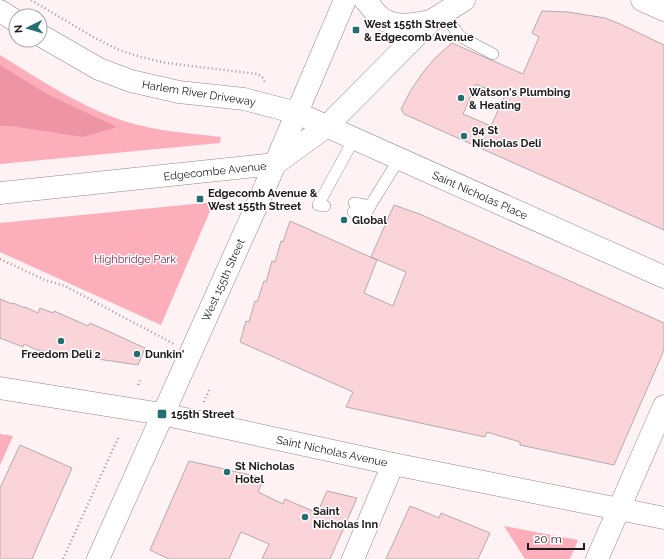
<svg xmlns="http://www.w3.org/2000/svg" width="664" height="559" font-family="Raleway,sans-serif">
	<rect width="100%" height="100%" fill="#fff2f4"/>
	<g fill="#fcafbb">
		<path d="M0,55c39,24 78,50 121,65 32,11 67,13 100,17l-1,6 -220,21z"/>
		<path d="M214,202l-53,123 -161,-73v-29z"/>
		<path d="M0,434l13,2 -13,29z"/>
		<path d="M504,526l74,14 -8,19h-45z"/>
	</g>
	<path fill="#ed95a4" d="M0,65l47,29 70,33 -34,10 -72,-11h-11z"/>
	<g fill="#fad4d9" stroke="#b5aaab" fill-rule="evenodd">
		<path d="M542,11l26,1 37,6 15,6 44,21v185l-260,-116 -3,-5 10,-19 13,-19 11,-13 17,-15 71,31 16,-37 -7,-4zM476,84l28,13 -13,29 -28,-12z"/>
		<path d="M394,205l28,10 242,108v27l-50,115 -94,-20v-3l-33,-10 -2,5 -139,-30 7,-15 -113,-50 6,-21 3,1 6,-21 2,1 7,-21 2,1 6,-21 3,1 6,-21 2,1 7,-21 87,39 -13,33 29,13 13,-34 -35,-15z"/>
		<path d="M0,299l12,5 1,-1 12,5v-1l13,6 2,-5 13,5 1,-2 34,15 2,-3 55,25 -7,17 -101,-15 -13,-6 -1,3 -23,-9z"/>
		<path d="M20,445l52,23 -40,91h-32v-71z"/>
		<path d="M189,461l75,17 -6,14 25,12 2,-5 32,14 10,-22 30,7 -27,61h-68l7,-15 -28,-12 -12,27h-60l-19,-9z"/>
		<path d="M410,506l3,2v-1l26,11 2,-5 49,20 -12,26h-92z"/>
	</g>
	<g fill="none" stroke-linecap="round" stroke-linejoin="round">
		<defs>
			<g id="service">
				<path d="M442,13l19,24 32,17"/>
				<path d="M354,203l16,3 29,-47"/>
				<path d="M325,206l-7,-1 36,-66"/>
				<path d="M353,212l13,2 4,-8"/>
			</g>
			<g id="minor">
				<path d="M353,559l40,-95"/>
				<path d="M597,559l67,-153"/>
			</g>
			<g id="tertiary">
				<path d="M642,0l22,10"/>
				<path d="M0,11l16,10"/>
				<path d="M40,35l59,34 32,12 48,11 65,7 53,14 367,164"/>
				<path d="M0,193l275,-29 52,-38 104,-105 33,-21"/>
			</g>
			<path id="secondary" d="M0,388l162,26 231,50 271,54"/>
			<g id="primary">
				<path d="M365,0c5,5 9,12 15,17 15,12 34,7 51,4"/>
				<path d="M98,559l171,-381 76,-178"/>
			</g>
		</defs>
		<use href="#service" stroke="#918687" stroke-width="12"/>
		<use href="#minor" stroke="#918687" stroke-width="23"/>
		<use href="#tertiary" stroke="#918687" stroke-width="23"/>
		<use href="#secondary" stroke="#918687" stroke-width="23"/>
		<use href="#primary" stroke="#918687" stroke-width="23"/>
		<g stroke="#a19799" stroke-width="2.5" stroke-dasharray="1 3" stroke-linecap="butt">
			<path d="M31,0l64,38 24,12 22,7 25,6 92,11 5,4 2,5"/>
			<path d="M0,259l45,21 20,6 109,58"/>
			<path d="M138,385l3,-7"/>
			<path d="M204,402l6,-14"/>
			<path d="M63,559l56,-123"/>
		</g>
		<use href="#service" stroke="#fff" stroke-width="11"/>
		<use href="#minor" stroke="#fff" stroke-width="22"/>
		<use href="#tertiary" stroke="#fff" stroke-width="22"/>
		<use href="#secondary" stroke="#fff" stroke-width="22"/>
		<use href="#primary" stroke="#fff" stroke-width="22"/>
	</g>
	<g fill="#236f72" stroke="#fff" stroke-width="1.5">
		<rect x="352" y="26" width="8" height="8" rx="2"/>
		<circle cx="461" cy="98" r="4"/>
		<circle cx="464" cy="136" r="4"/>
		<rect x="196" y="195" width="8" height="8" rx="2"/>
		<circle cx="344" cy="220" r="4"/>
		<circle cx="61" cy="341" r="4"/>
		<circle cx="137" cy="354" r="4"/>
		<rect x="157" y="409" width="10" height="10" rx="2"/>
		<circle cx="227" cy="472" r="4"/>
		<circle cx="305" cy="517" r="4"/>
	</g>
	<g text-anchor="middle" stroke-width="3" stroke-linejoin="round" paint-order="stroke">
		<g font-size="11" font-weight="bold" fill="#1f1a1b" stroke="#fff" text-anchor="start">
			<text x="364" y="28">West 155th Street<tspan x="364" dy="13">&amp; Edgecomb Avenue</tspan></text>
			<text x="469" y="96">Watson's Plumbing<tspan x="469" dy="13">&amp; Heating</tspan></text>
			<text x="472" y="134">94 St<tspan x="472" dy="13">Nicholas Deli</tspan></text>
			<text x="208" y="197">Edgecomb Avenue &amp;<tspan x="208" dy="13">West 155th Street</tspan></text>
			<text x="352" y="224">Global</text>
			<text x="61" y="358" text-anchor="middle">Freedom Deli 2</text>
			<text x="145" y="358">Dunkin'</text>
			<text x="171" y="418">155th Street</text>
			<text x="235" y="470">St Nicholas<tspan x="235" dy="13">Hotel</tspan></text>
			<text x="313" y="515">Saint<tspan x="313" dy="13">Nicholas Inn</tspan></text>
		</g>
		<g font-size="11" fill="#1f1a1b" stroke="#fff">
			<text transform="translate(199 93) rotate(9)" y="4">Harlem River Driveway</text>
			<text transform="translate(215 171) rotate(-6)" y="4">Edgecombe Avenue</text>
			<text transform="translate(480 195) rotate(24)" y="4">Saint Nicholas Place</text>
			<text transform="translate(223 280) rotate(-66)" y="4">West 155th Street</text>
			<text transform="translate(332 451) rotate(12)" y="4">Saint Nicholas Avenue</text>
		</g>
		<g font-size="11" fill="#88223f" stroke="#fff">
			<text x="135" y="263">Highbridge Park</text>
		</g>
	</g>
	<g transform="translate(28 28) rotate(265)"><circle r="19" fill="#ffffff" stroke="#a5a3a4"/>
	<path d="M0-3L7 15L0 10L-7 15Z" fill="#236f72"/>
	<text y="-6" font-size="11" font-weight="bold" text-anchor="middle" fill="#1f1a1b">N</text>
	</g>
	<path d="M528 543v6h56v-6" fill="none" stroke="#1f1a1b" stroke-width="2"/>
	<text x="534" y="543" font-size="12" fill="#1f1a1b" stroke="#ffffff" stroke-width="3" paint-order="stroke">20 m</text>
</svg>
